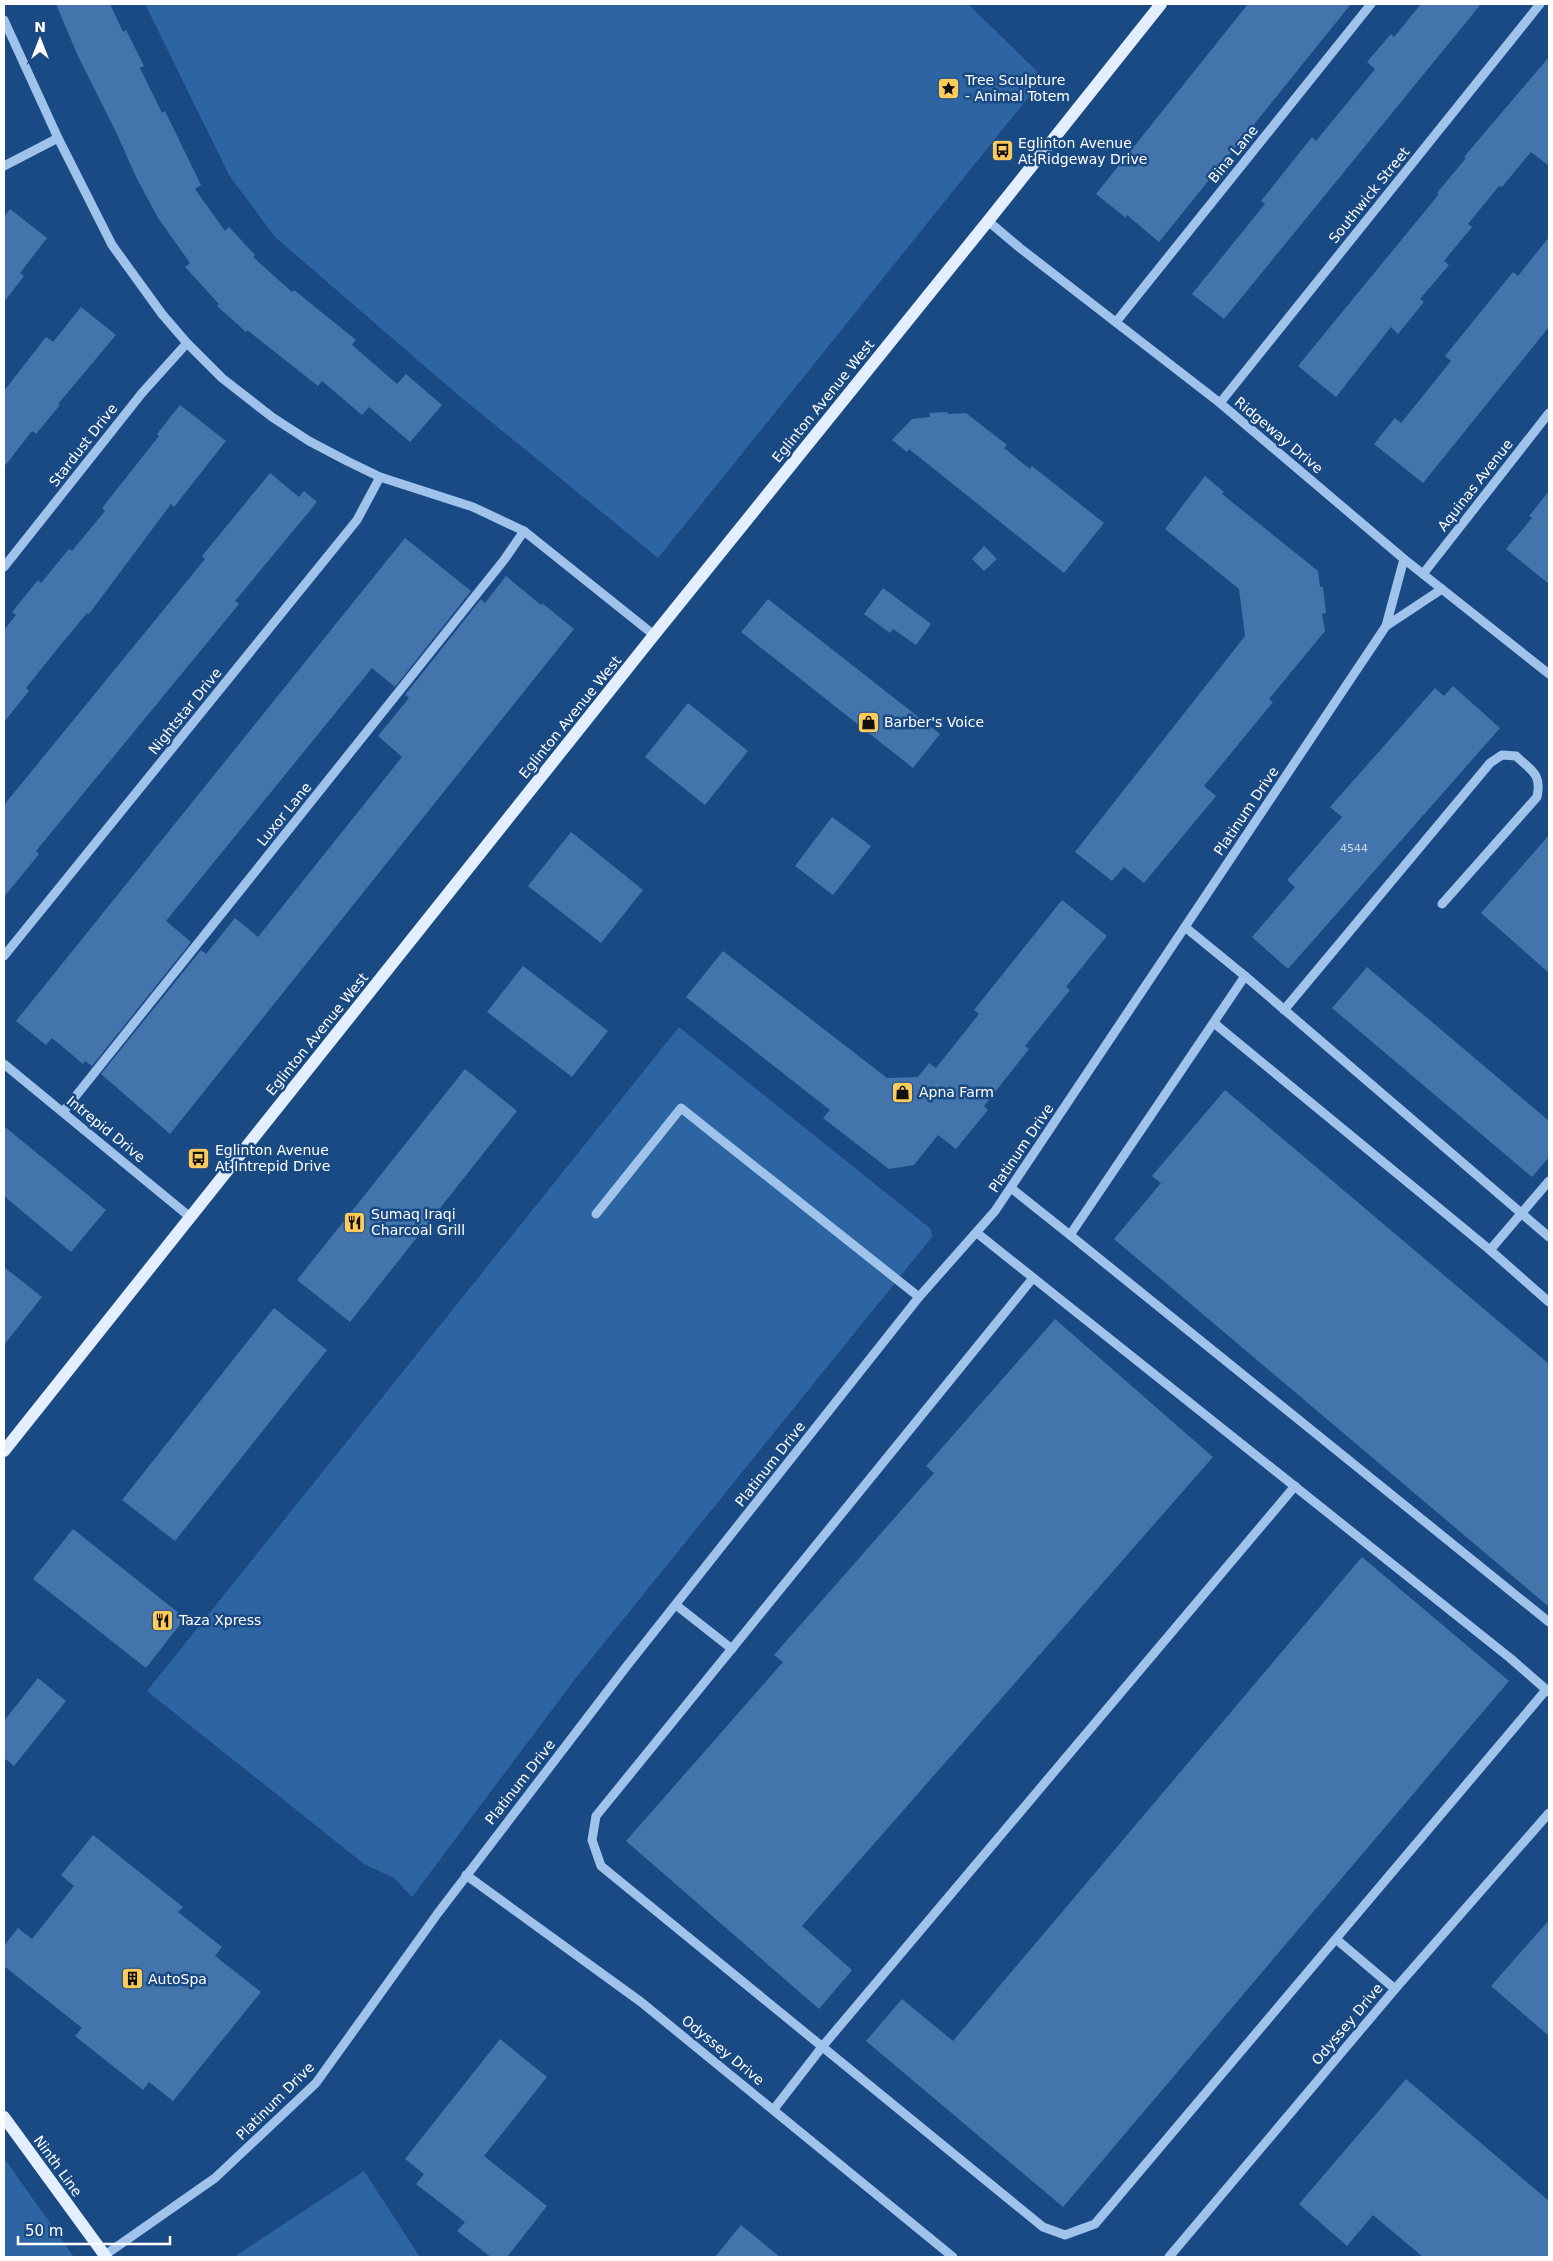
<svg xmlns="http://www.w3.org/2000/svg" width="1553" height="2261" font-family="'DejaVu Sans',sans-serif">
	<rect width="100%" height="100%" fill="#1a4a83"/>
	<g fill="#2d64a2">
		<path d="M145,4h823l76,74 -386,480 -201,-164 -182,-157 -46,-62z"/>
		<path d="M679,1027l252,202 1,8 -357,442 -163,218 -18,-19 -30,-14 -217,-173z"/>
		<path d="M4,2158l70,99h-70z"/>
		<path d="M364,2171l56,86h-186z"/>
	</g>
	<g fill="#4374ac">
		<path d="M56,4h54l13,28 3,-2 18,36 -4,2 22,45 3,-2 36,74 -6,4 30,42 4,-4 26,28 -2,2 39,35 2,-2 62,50 -4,5 45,39 9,-10 36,31 -32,37 -41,-35 -7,8 -40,-34 -4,5 -71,-56 -1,2 -29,-26 2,-2 -34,-37 5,-4 -32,-45 -22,-41 -19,-43 -40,-80z"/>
		<path d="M1248,4h103l-192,238 -32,-27 -1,3 -30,-24z"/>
		<path d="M1421,4h60l-257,315 -32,-25 73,-90 -4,-3 51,-64 4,4 59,-72 -8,-7 24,-28 3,3z"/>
		<path d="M1549,57v109l-18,-14 -29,35 -3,-1 -31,38 4,3 -28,34 5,4 -29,34 4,3 -26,32 -7,-7 -55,70 -38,-31 141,-172 -2,-1 29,-35 -2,-1z"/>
		<path d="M10,209l37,29 -27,35 4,3 -20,26v-85z"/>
		<path d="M1549,237v90l-126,156 -49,-39 21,-26 6,5 50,-62 -6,-5 68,-84 5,4z"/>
		<path d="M81,307l35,28 -58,69 2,1 -24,29 -4,-3 -28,36v-76l42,-54 7,5z"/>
		<path d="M180,405l46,36 -52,66 -3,-3 -82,110 -2,-1 -29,35 -32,40 3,3 -25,31v-92l12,-15 -4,-3 26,-32 3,3 28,-34 3,2 33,-40 -3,-3 57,-72 -2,-2z"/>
		<path d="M947,412l1,2 18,-1 41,32 -3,3 26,21 2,-3 72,57 -40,50 -155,-124 -2,3 -15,-12 20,-21 18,-2 -1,-4z"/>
		<path d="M270,473l29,24 5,-6 13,11 -82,99 4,3 -203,247 3,3 -35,43v-92l201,-246 -3,-3z"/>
		<path d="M1205,476l19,16 -2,2 96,77 2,16h3l3,26 -4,1 3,17 -56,68 4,3 -69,84 12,10 -72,87 -20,-16 -12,14 -37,-29 170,-216 -6,-47 -74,-60z"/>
		<path d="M1549,491v93l-43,-35 26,-31 -3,-2z"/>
		<path d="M405,538l66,53 -76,96 -23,-19 -193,237 -13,16 25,21 -99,124 -7,-5 -2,3 -31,-26 -6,7 -30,-24z"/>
		<path d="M984,546l13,13 -13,12 -12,-12z"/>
		<path d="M506,576l35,29 1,-2 32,26 -404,505 -69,-60 100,-124 5,4 29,-36 23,19 144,-180 -24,-21 31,-38 -4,-3 76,-96 4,4z"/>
		<path d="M883,588l48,36 -15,21 -23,-16 -3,4 -26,-19z"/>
		<path d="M768,599l172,135 -27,34 -172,-136z"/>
		<path d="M1453,686l47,42 -212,241 -36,-32 43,-50 -8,-7 55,-63 -12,-10 105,-119 9,8z"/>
		<path d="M688,703l60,48 -43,54 -60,-48z"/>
		<path d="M832,817l39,29 -38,49 -38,-29z"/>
		<path d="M571,832l72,58 -42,53 -73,-57z"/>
		<path d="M1549,835v138l-68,-60z"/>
		<path d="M1062,900l45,36 -41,51 4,3 -45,56 4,3 -45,57 4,4 -32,39 -18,-14 -24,30 -25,4 -66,-51 7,-8 -144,-113 37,-46 164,127 31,-1 11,-14 7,5 43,-54 -5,-4z"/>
		<path d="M523,966l85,65 -36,46 -85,-65z"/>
		<path d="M1367,967l182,154v36l-17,20 -200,-169z"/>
		<path d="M465,1069l52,42 -167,211 -53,-42z"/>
		<path d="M1225,1090l324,274v243l-435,-368 47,-56 -9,-7z"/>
		<path d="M4,1126l102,84 -35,42 -67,-56z"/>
		<path d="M4,1267l38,30 -38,48z"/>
		<path d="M274,1308l53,42 -152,191 -53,-41z"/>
		<path d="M1055,1319l158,138 -411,469 50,44 -33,39 -193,-168 157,-179 -9,-7 160,-182 -8,-7z"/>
		<path d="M73,1529l112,89 -39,50 -113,-89z"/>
		<path d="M1362,1557l147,124 -446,526 -197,-166 36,-42 51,42z"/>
		<path d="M38,1678l28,23 -52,65 -10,-8v-37z"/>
		<path d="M93,1835l90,72 -5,5 44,35 -7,9 46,36 -88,109 -24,-19 -6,8 -68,-54 7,-8 -78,-62v-20l14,-18 14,11 42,-53 -13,-11z"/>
		<path d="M1549,1920v116l-58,-50z"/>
		<path d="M500,2039l47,38 -63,79 63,50 -40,51h-16l-34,-26 8,-9 -49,-38 8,-10 -19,-15z"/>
		<path d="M1406,2079l143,122v56h-126l-50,-42 -26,31 -48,-42z"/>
		<path d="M741,2225l39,32h-65z"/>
	</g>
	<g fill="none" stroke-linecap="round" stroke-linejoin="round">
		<g stroke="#9fc3eb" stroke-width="9">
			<path d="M4,20l54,118 54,107 50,69 25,29 35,35 50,39 37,24 38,20 33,16 93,30 51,24 130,104"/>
			<path d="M4,166l54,-28"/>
			<path d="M988,221l32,27 200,155 184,156 145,115"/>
			<path d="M1116,322l255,-318"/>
			<path d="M1220,403l320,-399"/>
			<path d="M4,567l138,-174 45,-50"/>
			<path d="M1423,574l126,-161"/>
			<path d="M1386,626l56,-37"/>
			<path d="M4,956l353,-436 23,-43"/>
			<path d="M1245,976l304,261"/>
			<path d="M1284,1010l206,-247 12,-8 14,1c16,15 26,18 21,41l-95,107"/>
			<path d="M1214,1023l276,227 59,52"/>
			<path d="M4,1064l186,153"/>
			<path d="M63,1112l441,-552 20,-29"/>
			<path d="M1011,1188l59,47 175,-259 -60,-49"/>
			<path d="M596,1214l85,-106 238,189"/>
			<path d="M977,1233l533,425 39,34"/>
			<path d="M1070,1235l479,387"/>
			<path d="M1490,1250l59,-69"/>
			<path d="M1033,1278l-437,538 -4,24 9,26 442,361 22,8 30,-11 451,-534"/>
			<path d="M676,1605l56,44"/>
			<path d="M466,1875l175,127 312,255"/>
			<path d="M1336,1939l59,50"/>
			<path d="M774,2109l48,-62 473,-561"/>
			<path d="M105,2255l110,-77 101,-95 122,-170 188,-246 293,-370 76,-86 391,-585 18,-67"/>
			<path d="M1169,2257l226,-268 154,-176"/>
		</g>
		<g stroke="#e3eeff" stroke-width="12">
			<path d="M4,1451l650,-816 334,-414 173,-217"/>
			<path d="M4,2117l102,140"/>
		</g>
	</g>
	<defs>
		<symbol id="sight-square" viewBox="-11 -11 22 22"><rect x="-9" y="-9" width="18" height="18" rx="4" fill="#fdcb5a" stroke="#1a4a83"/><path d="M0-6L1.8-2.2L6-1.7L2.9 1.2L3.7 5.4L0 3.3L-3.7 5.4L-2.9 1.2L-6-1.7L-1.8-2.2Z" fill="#111"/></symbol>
		<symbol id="bus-square" viewBox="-11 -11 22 22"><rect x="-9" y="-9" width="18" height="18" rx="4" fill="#fdcb5a" stroke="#1a4a83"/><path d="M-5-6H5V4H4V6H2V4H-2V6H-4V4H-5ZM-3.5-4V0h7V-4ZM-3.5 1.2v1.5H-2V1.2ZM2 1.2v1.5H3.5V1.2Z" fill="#111"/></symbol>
		<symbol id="shop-square" viewBox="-11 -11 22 22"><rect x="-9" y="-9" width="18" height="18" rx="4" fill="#fdcb5a" stroke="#1a4a83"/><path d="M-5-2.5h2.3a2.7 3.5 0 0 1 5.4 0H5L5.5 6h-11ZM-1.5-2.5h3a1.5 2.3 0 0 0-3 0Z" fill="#111"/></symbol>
		<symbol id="restaurant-square" viewBox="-11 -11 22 22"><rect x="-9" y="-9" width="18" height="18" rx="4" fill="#fdcb5a" stroke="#1a4a83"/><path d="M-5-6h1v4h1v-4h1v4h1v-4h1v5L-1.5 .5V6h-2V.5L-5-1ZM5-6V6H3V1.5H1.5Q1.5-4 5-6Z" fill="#111"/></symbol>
		<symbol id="building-square" viewBox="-11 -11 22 22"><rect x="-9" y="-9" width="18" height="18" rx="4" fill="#fdcb5a" stroke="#1a4a83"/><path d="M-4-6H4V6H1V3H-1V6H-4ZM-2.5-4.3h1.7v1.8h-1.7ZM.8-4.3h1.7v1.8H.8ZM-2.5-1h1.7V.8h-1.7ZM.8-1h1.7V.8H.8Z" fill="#111"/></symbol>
	</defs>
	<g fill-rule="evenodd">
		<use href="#sight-square" x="936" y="76" width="25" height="25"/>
		<use href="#bus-square" x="990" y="138" width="25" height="25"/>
		<use href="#shop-square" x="856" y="710" width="25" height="25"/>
		<use href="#shop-square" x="890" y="1080" width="25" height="25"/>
		<use href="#bus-square" x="186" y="1146" width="25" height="25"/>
		<use href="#restaurant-square" x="342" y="1210" width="25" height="25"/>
		<use href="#restaurant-square" x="150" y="1608" width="25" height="25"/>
		<use href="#building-square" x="120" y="1966" width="25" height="25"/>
	</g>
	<g text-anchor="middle" stroke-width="5" stroke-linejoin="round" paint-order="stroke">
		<g font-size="11" fill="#d0dcea">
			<text x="1354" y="852">4544</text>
		</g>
		<g font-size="14" fill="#fff" stroke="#1a4a83" text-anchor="start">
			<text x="965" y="85">Tree Sculpture<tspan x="965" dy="16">- Animal Totem</tspan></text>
			<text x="1018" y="148">Eglinton Avenue<tspan x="1018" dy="16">At Ridgeway Drive</tspan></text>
			<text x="884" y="727">Barber's Voice</text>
			<text x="919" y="1097">Apna Farm</text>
			<text x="215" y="1155">Eglinton Avenue<tspan x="215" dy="16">At Intrepid Drive</tspan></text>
			<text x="371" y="1219">Sumaq Iraqi<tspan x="371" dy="16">Charcoal Grill</tspan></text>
			<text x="179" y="1625">Taza Xpress</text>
			<text x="148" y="1984">AutoSpa</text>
		</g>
		<g font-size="14" fill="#fff" stroke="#1a4a83">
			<text transform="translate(1233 154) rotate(-51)" y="5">Bina Lane</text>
			<text transform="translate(1369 195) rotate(-51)" y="5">Southwick Street</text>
			<text transform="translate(823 401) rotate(-51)" y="5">Eglinton Avenue West</text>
			<text transform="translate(1279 435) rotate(40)" y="5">Ridgeway Drive</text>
			<text transform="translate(83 445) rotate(-52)" y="5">Stardust Drive</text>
			<text transform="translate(1475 485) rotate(-52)" y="5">Aquinas Avenue</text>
			<text transform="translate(185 711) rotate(-51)" y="5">Nightstar Drive</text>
			<text transform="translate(570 717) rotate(-51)" y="5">Eglinton Avenue West</text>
			<text transform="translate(1246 811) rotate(-56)" y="5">Platinum Drive</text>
			<text transform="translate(284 814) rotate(-51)" y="5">Luxor Lane</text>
			<text transform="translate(317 1034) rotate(-51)" y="5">Eglinton Avenue West</text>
			<text transform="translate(106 1129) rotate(39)" y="5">Intrepid Drive</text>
			<text transform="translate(1021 1148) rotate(-56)" y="5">Platinum Drive</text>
			<text transform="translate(770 1464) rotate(-52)" y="5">Platinum Drive</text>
			<text transform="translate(520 1782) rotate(-52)" y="5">Platinum Drive</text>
			<text transform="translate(1347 2024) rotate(-50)" y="5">Odyssey Drive</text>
			<text transform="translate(723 2050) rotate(39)" y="5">Odyssey Drive</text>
			<text transform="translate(275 2101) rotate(-45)" y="5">Platinum Drive</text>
			<text transform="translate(58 2166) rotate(54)" y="5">Ninth Line</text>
		</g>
	</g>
	<rect width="1553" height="2261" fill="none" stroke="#ffffff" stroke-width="10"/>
	<g transform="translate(40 40)" stroke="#1a4a83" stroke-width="4" paint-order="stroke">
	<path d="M0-4L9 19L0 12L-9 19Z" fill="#ffffff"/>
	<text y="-8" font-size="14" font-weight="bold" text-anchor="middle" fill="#ffffff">N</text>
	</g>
	<path d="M18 2236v8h152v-8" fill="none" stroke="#ffffff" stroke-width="2.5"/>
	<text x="25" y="2236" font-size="15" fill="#ffffff" stroke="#1a4a83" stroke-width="4" paint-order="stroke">50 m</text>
</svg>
